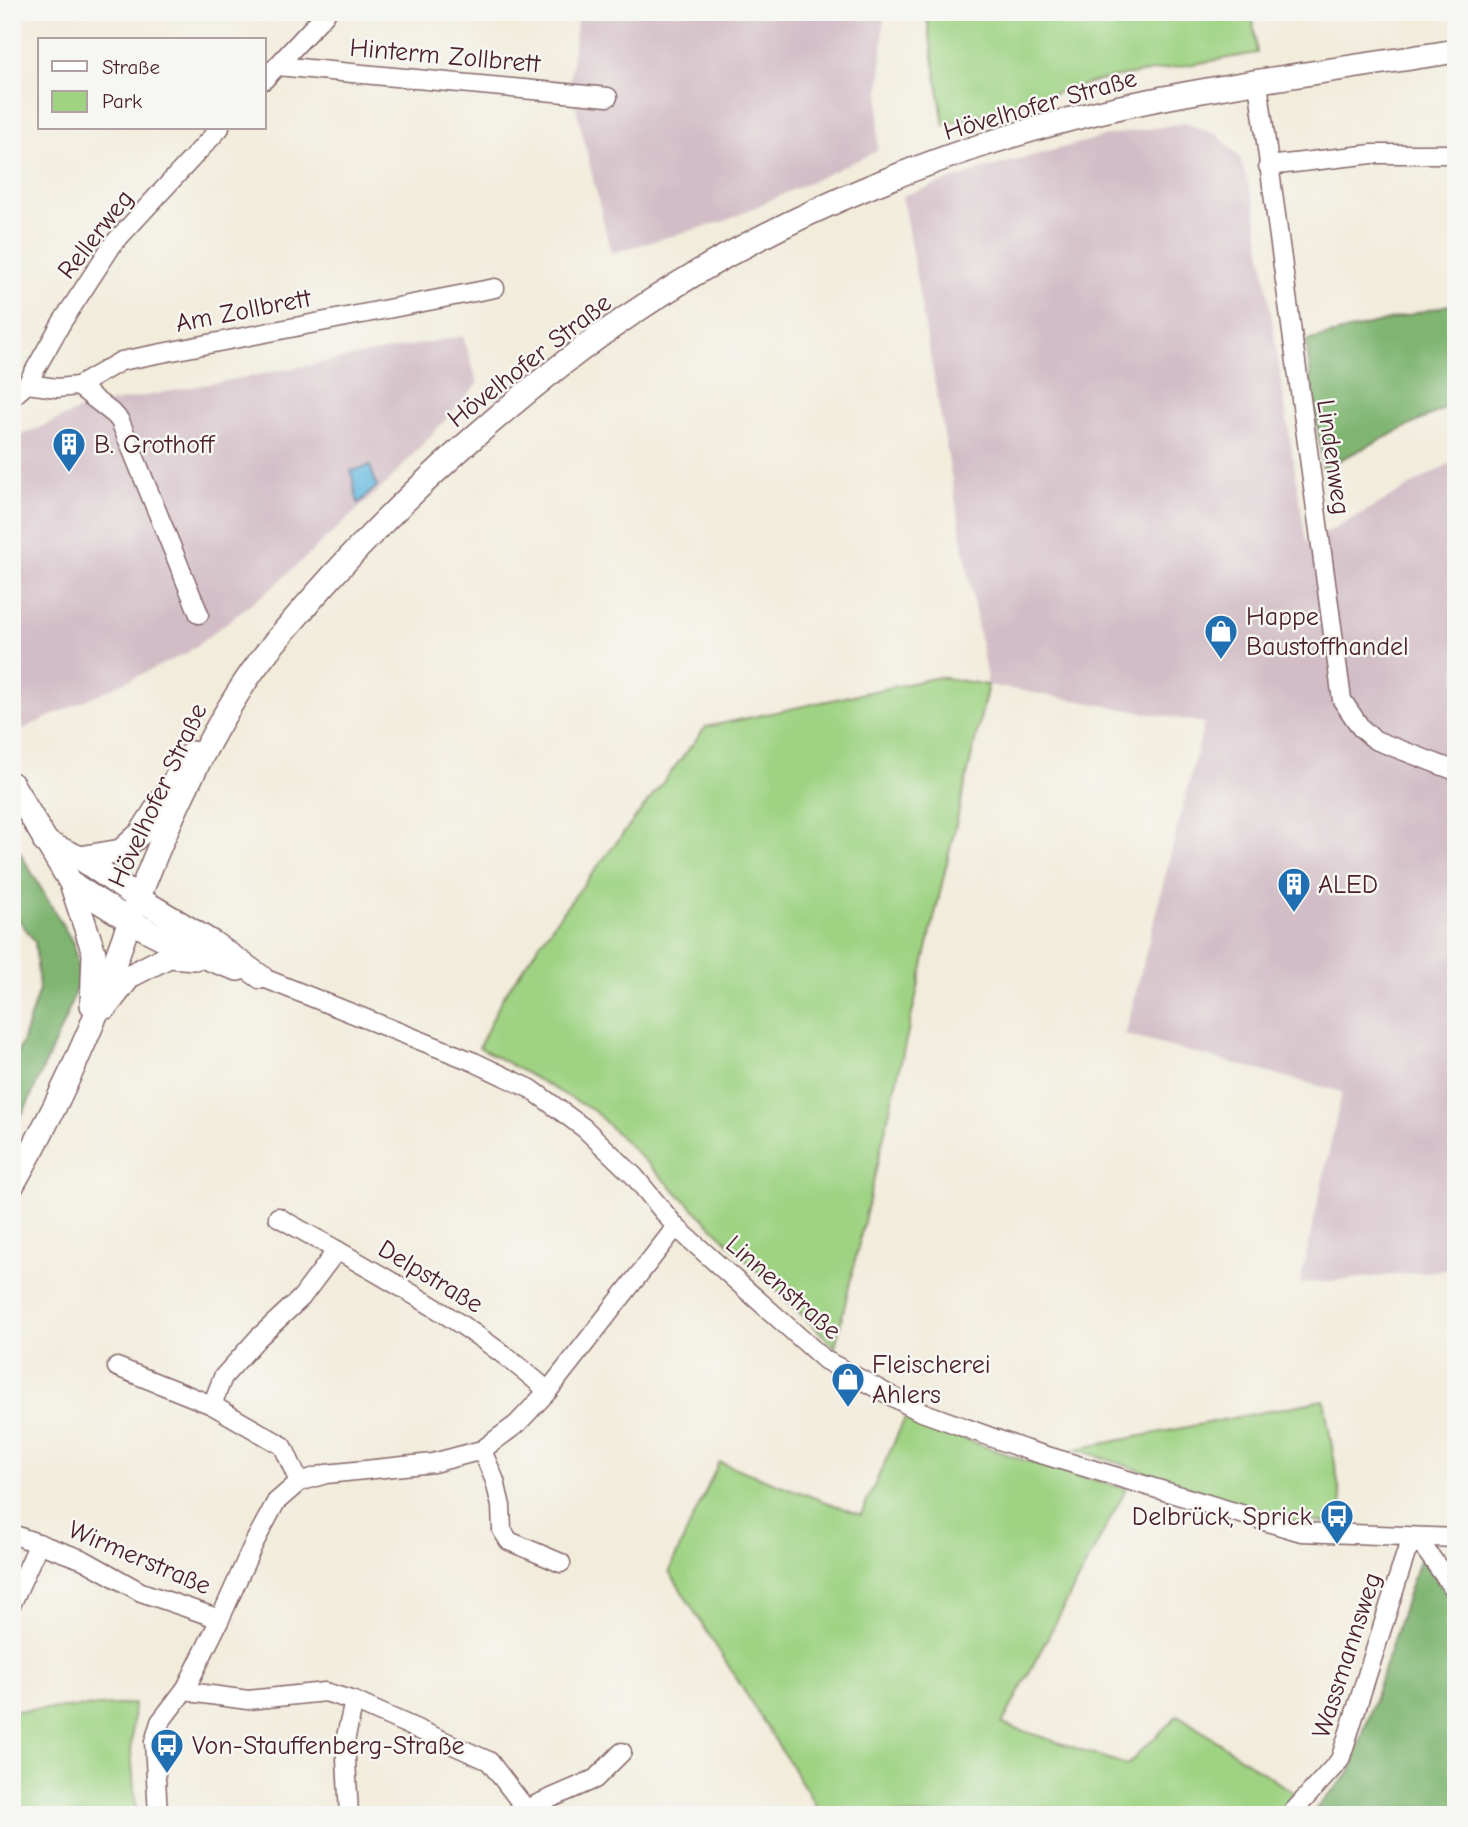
<svg xmlns="http://www.w3.org/2000/svg" width="1468" height="1827" font-family="'Comic Neue',sans-serif">
	<rect width="100%" height="100%" fill="#f6f6f2"/>
	<filter id="ink" filterUnits="userSpaceOnUse"><feTurbulence type="fractalNoise" baseFrequency=".0143" numOctaves="2"/><feDisplacementMap in="SourceGraphic" scale="14" xChannelSelector="R" yChannelSelector="G"/><feConvolveMatrix kernelMatrix="1 2 1 2 8 2 1 2 1" color-interpolation-filters="sRGB"/></filter>
	<filter id="wash" filterUnits="userSpaceOnUse"><feTurbulence type="fractalNoise" baseFrequency=".00686" numOctaves="4" result="noise"/><feDisplacementMap in="SourceGraphic" scale="28" xChannelSelector="R" yChannelSelector="G"/><feGaussianBlur stdDeviation="1.57" result="paint"/><feColorMatrix in="noise" values="0 0 0 0 0 0 0 0 0 0 0 0 0 0 0 0 0 1.4 0 .05"/><feComposite in="paint" operator="in"/></filter>
	<g filter="url(#wash)">
		<rect width="100%" height="100%" fill="#f2ecdb"/>
		<g fill="#d2bdc6">
			<path d="M578,12h306l-7,139 -152,70 -114,32 -41,-171z"/>
			<path d="M1185,123l33,12 22,23 14,45 52,339 30,-14 120,-68v809l-156,15 42,-192 -217,-57 79,-312 -216,-38 -86,-489 86,-28 122,-33z"/>
			<path d="M463,336l15,48 -91,99 -114,104 -86,66 -164,76 -11,-26v-264l75,-32z"/>
		</g>
		<g fill="#9fd383" stroke="#747957" stroke-width="2">
			<path d="M926,12h326l5,41 -156,27 -157,45z"/>
			<path d="M939,677l49,8 -153,662 -241,-236 -115,-64 24,-50 54,-78 149,-192z"/>
			<path d="M1324,1400l21,123 -53,-2 -216,-72z"/>
			<path d="M905,1418l115,41 106,30 -124,235 125,41 51,-50 117,79 -19,21h-454l-153,-244 50,-109 142,53z"/>
			<path d="M134,1704l-3,47 5,64h-124v-104z"/>
		</g>
		<g fill="#7fb571" stroke="#646a4e" stroke-width="2">
			<path d="M1456,303v100l-133,65 -17,-127z"/>
			<path d="M12,839l61,104 7,34 -13,38 -40,90 -15,27v-68l10,-21 17,-54 -4,-47 -23,-32z"/>
			<path d="M1420,1557l36,50v208h-146l41,-44z"/>
		</g>
		<path fill="#62b8df" stroke="#566c85" stroke-width="2" d="M370,466l7,20 -19,18 -7,-33z"/>
	</g>
	<g filter="url(#ink)">
		<g fill="none" stroke-linecap="round" stroke-linejoin="round">
			<defs>
				<g id="minor">
					<path d="M277,66l331,31"/>
					<path d="M264,80l63,-68"/>
					<path d="M1258,83l84,617 19,28 14,12 81,31"/>
					<path d="M1268,166l104,-12h84"/>
					<path d="M27,384l30,4 21,-2 43,-25 374,-73"/>
					<path d="M78,386l37,29 5,6 79,193"/>
					<path d="M12,397l15,-13 35,-62 51,-78 107,-116"/>
					<path d="M261,977l213,85 57,27 53,39 50,48 42,51 149,133 94,51 105,38 277,83 155,6"/>
					<path d="M278,1217c93,53 190,103 270,174"/>
					<path d="M117,1367l95,38 71,41 16,36"/>
					<path d="M212,1405l11,-28 35,-39 43,-40 36,-48"/>
					<path d="M482,1450l13,31 6,25 1,24 7,11 52,22"/>
					<path d="M12,1534l72,26 57,32 79,27"/>
					<path d="M1417,1538l39,54"/>
					<path d="M12,1603l27,-60"/>
					<path d="M186,1688l10,5 52,7 77,-8 29,9 135,60 37,48 1,6"/>
					<path d="M526,1809l69,-30 27,-27"/>
					<path d="M158,1815l-4,-73 6,-20 26,-34 34,-69 34,-76 22,-41 23,-20 27,-8 107,-11 49,-13 35,-26 31,-33 128,-164"/>
					<path d="M349,1815l-4,-74 9,-40"/>
					<path d="M1290,1815l50,-55 66,-207 11,-15"/>
				</g>
				<g id="major">
					<path d="M12,784l59,99 23,70 -2,52"/>
					<path d="M45,842l35,16 58,40 75,45 48,34"/>
					<path d="M80,858l41,-7 20,-18 51,-80"/>
					<path d="M71,883c55,37 103,66 167,86"/>
					<path d="M106,1007l24,-31 39,-20 26,2"/>
					<path d="M12,1186c30,-52 56,-104 79,-159 17,-43 31,-87 48,-130 27,-70 59,-141 99,-204 21,-34 47,-63 73,-93 48,-55 99,-106 153,-154 52,-46 105,-90 163,-129 149,-102 331,-175 507,-213 106,-22 215,-36 322,-53"/>
				</g>
			</defs>
			<use href="#minor" stroke="#856769" stroke-width="21"/>
			<use href="#major" stroke="#856769" stroke-width="26"/>
			<use href="#minor" stroke="#fff" stroke-width="18"/>
			<use href="#major" stroke="#fff" stroke-width="23"/>
		</g>
	</g>
	<defs>
		<symbol id="building-pin" viewBox="-11 -11 22 30"><path d="M0 17L-7.5 6A9.5 9.5 0 1 1 7.5 6Z" fill="#1f6fb2" stroke="#f6f6f2"/><path d="M-4-6H4V6H1V3H-1V6H-4ZM-2.5-4.3h1.7v1.8h-1.7ZM.8-4.3h1.7v1.8H.8ZM-2.5-1h1.7V.8h-1.7ZM.8-1h1.7V.8H.8Z" fill="#fff"/></symbol>
		<symbol id="shop-pin" viewBox="-11 -11 22 30"><path d="M0 17L-7.5 6A9.5 9.5 0 1 1 7.5 6Z" fill="#1f6fb2" stroke="#f6f6f2"/><path d="M-5-2.5h2.3a2.7 3.5 0 0 1 5.4 0H5L5.5 6h-11ZM-1.5-2.5h3a1.5 2.3 0 0 0-3 0Z" fill="#fff"/></symbol>
		<symbol id="bus-pin" viewBox="-11 -11 22 30"><path d="M0 17L-7.5 6A9.5 9.5 0 1 1 7.5 6Z" fill="#1f6fb2" stroke="#f6f6f2"/><path d="M-5-6H5V4H4V6H2V4H-2V6H-4V4H-5ZM-3.5-4V0h7V-4ZM-3.5 1.2v1.5H-2V1.2ZM2 1.2v1.5H3.5V1.2Z" fill="#fff"/></symbol>
	</defs>
	<g fill-rule="evenodd">
		<use href="#building-pin" x="50" y="425" width="38" height="52"/>
		<use href="#shop-pin" x="1202" y="612" width="38" height="52"/>
		<use href="#building-pin" x="1275" y="865" width="38" height="52"/>
		<use href="#shop-pin" x="829" y="1360" width="38" height="52"/>
		<use href="#bus-pin" x="1318" y="1497" width="38" height="52"/>
		<use href="#bus-pin" x="148" y="1726" width="38" height="52"/>
	</g>
	<g text-anchor="middle" stroke-width="5" stroke-linejoin="round" paint-order="stroke">
		<g font-size="26" fill="#4a1f2b" stroke="#f6f6f2">
			<text transform="translate(445 55) rotate(5)" y="9">Hinterm Zollbrett</text>
			<text transform="translate(1040 104) rotate(-16)" y="9">Hövelhofer Straße</text>
			<text transform="translate(95 234) rotate(-52)" y="9">Rellerweg</text>
			<text transform="translate(243 310) rotate(-11)" y="9">Am Zollbrett</text>
			<text transform="translate(529 360) rotate(-38)" y="9">Hövelhofer Straße</text>
			<text transform="translate(1334 457) rotate(82)" y="9">Lindenweg</text>
			<text transform="translate(157 795) rotate(-65)" y="9">Hövelhofer Straße</text>
			<text transform="translate(431 1276) rotate(31)" y="9">Delpstraße</text>
			<text transform="translate(784 1287) rotate(41)" y="9">Linnenstraße</text>
			<text transform="translate(140 1557) rotate(23)" y="9">Wirmerstraße</text>
			<text transform="translate(1346 1655) rotate(-72)" y="9">Wassmannsweg</text>
		</g>
		<g font-size="26" fill="#4a1f2b" stroke="#f6f6f2" text-anchor="start">
			<text x="94" y="453">B. Grothoff</text>
			<text x="1246" y="625">Happe<tspan x="1246" dy="30">Baustoffhandel</tspan></text>
			<text x="1318" y="893">ALED</text>
			<text x="872" y="1373">Fleischerei<tspan x="872" dy="30">Ahlers</tspan></text>
			<text x="1312" y="1525" text-anchor="end">Delbrück, Sprick</text>
			<text x="192" y="1754">Von-Stauffenberg-Straße</text>
		</g>
	</g>
	<rect width="1468" height="1827" fill="none" stroke="#f6f6f2" stroke-width="42"/>
	<rect x="38" y="38" width="228" height="91" fill="#f6f6f2" stroke="#b1a0a2" stroke-width="2"/>
	<rect x="52" y="61" width="35" height="10" fill="#ffffff" stroke="#b1a0a2" stroke-width="2"/>
	<text x="102" y="74" font-size="21" fill="#4a1f2b">Straße</text>
	<rect x="52" y="91" width="35" height="21" fill="#9fd383" stroke="#b1a0a2" stroke-width="2"/>
	<text x="102" y="108" font-size="21" fill="#4a1f2b">Park</text>
</svg>
